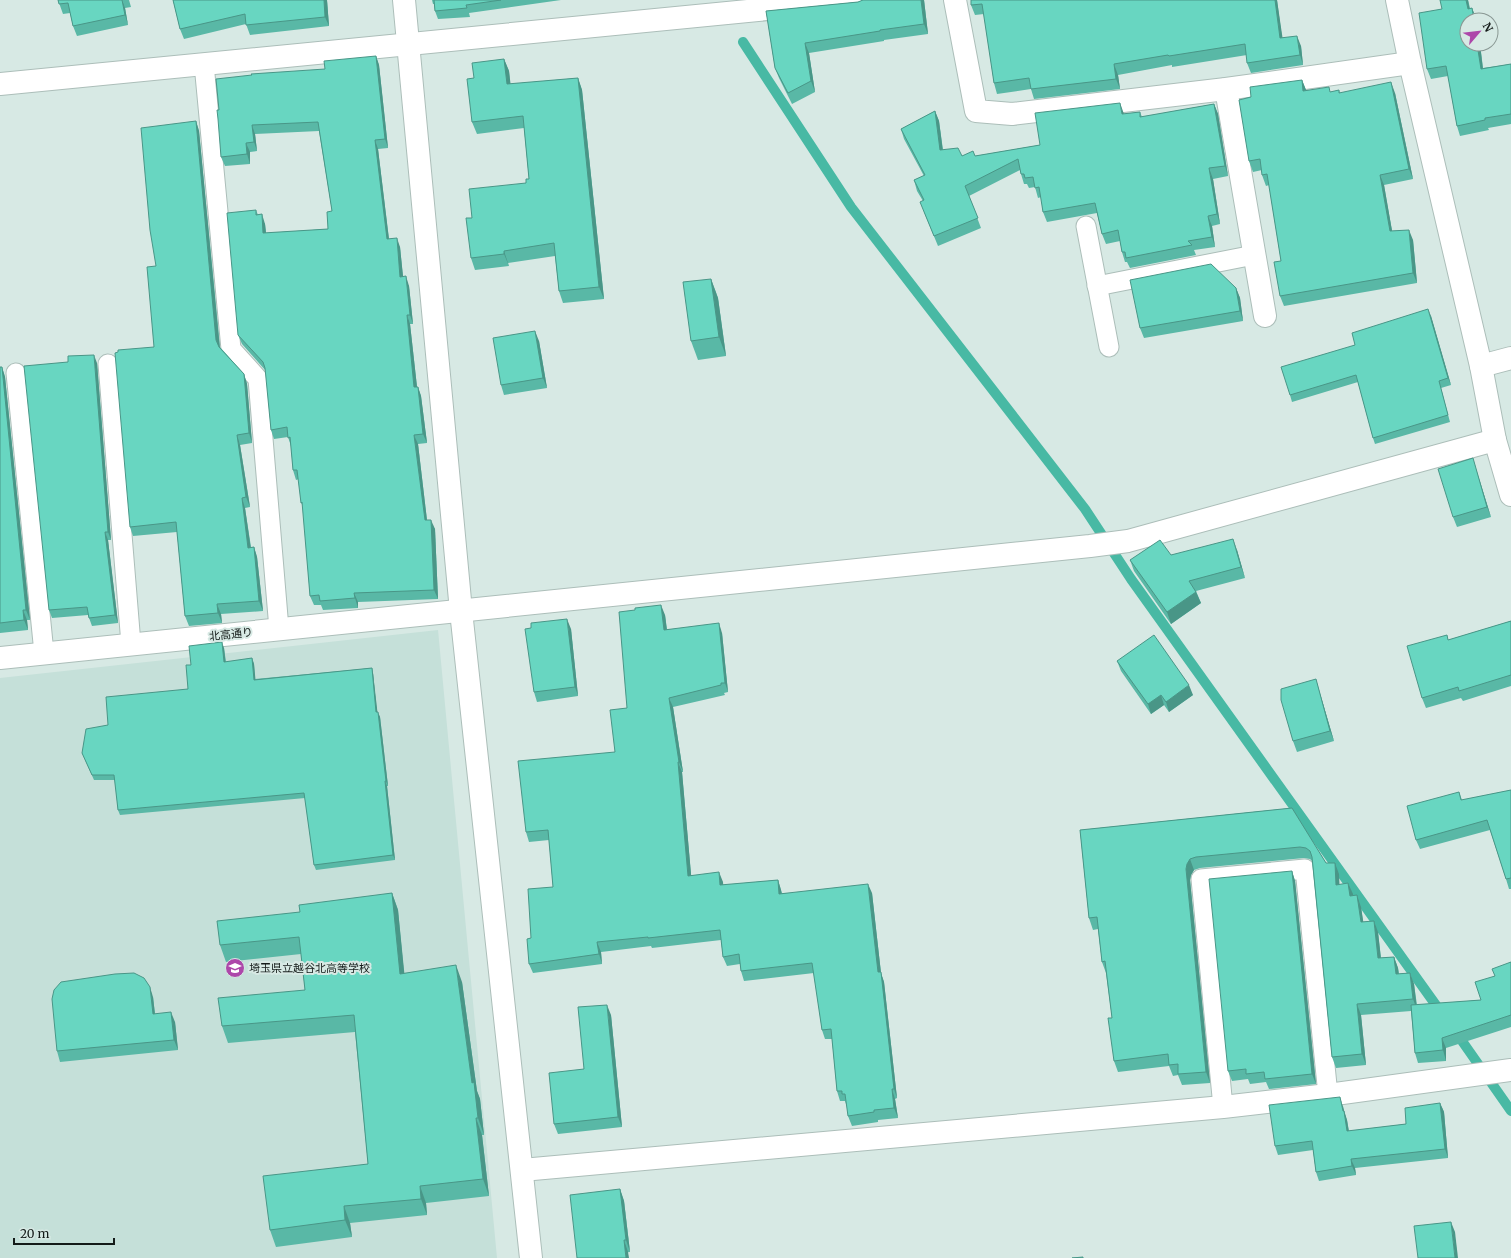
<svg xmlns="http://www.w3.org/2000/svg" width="1511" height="1258" font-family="Merriweather,'Noto Sans JP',serif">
	<rect width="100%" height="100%" fill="#d7e9e4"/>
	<path fill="#c5e0d9" d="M438,630l59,628h-497v-580z"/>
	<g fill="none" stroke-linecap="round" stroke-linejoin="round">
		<g stroke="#48b9a4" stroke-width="10">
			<path d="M743,42l108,165 234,302 46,70 312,436"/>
			<path d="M1455,1031l56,80"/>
		</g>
		<defs>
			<g id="service">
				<path d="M204,64l27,285 27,30 21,250"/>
				<path d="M1086,226l23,121"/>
				<path d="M1097,286l157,-31"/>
				<path d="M108,364l23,280"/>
				<path d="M16,373l28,280"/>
				<path d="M1223,1107l-22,-228 104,-10 23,226"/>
			</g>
			<g id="minor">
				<path d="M404,0l57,611"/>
				<path d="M955,0l21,111 36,3 214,-25 184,-26"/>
				<path d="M0,84l860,-84"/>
				<path d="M1226,89l39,227"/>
				<path d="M1481,366l30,-8"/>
				<path d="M522,1170l701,-63 105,-12 183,-25"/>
			</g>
			<g id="tertiary">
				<path d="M1397,0l13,63 71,303 14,74 16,55"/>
				<path d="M461,611l70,647"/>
				<path d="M0,658l1090,-112 38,-5 367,-101"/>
			</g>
		</defs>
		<use href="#service" stroke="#acbeb9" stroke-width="21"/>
		<use href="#minor" stroke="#acbeb9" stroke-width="24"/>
		<use href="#tertiary" stroke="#acbeb9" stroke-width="24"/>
		<use href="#service" stroke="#fff" stroke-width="19"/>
		<use href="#minor" stroke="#fff" stroke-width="22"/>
		<use href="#tertiary" stroke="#fff" stroke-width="22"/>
	</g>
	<g fill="#59b8a6">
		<path d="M58,0h71l2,7 -6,1 3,17 -51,11 -4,-10 -3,-13 -7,1z"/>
		<path d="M173,0h154l2,26 -79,9 -4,-11 -62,15 -4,-10z"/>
		<path d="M432,0h129l-92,13 1,4 -32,2 -3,-8 -1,-7h-1z"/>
		<path d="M863,0h61l4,34 -44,6v1l-75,12 6,39 -23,12 -13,-26 -4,-10 -9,-57 92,-9z"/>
		<path d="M971,0h306l5,38 19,8 2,19 -52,8 -4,-10v-8l-75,12v-2l-54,10 2,14 -86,10 -3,-10 -34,5 -3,-11 -10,-69 -9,1 -4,-10z"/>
		<path d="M1468,0l2,8h2l4,12h-9v24h13l3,24 28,-4v60l-23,4 1,2 -29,6 -3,-10 -9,-50 -17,3 -4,-10 15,-60z"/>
		<path d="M376,56l3,9 9,83 -10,1 11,90 11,8 3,30 6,9 4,38h-3l7,63h1l3,9 6,47 -9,1 9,76 8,9 3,70 -80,3v6l-35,2 -2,-5h-7l-4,-9 -7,-90 -2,-3 -2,-24 -3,1 -3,-10 -2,-24 -3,-9 -14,2 -3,-9 -5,-59 -24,-27 -4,-9 18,-125 2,5 7,9 1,9 62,-4 4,-18 -13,-80 -64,3 2,17 -7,1v12l-25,2 -4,-9 -2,-47 106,-41z"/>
		<path d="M504,59l5,12 1,13 68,-6 4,12 22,209 -41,4 -4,-12 -4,-35 -47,7 1,3 -34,4 -4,-12 1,-40 54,-35 3,-4 -5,-51 -47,6 -5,-12 2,-44z"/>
		<path d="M1302,80l4,10 25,2 8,-2 1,3h55l18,86 -29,6 8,46 21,9 4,43 -133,23 -4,-10 1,-35 -12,-76 -3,1 -4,-11v-5l-9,2 -4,-11 2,-64z"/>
		<path d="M1214,104l4,10 10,62 -15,3 7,45 -8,2 3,21 -21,3 2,5 -66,13 -3,-6h-2l-3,-10 -2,-11 -14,3 -4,-10 -5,-21 -50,9 -4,-10 -2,-15 -3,1 -3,-11 -6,1 -2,-4h-3l-3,-10 -1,-4 -51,26 12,32 -43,18 -14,-34 -1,-11 -6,-10 -3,-11 10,-4 -20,-37 -3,-10 34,-18 4,10 4,29 19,6h13l65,-11 84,-31 16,-2 2,5z"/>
		<path d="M196,121l3,10 21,216 24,27 3,10 5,59 -12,2 10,62 -5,1 6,39h3l3,10 6,54 -42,3 1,9 -33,3 -4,-10 -8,-84 -44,4 -3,-9 24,-180 2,-81z"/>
		<path d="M711,279l7,19 8,58 -28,4 -7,-19z"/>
		<path d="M1236,288l4,10 3,23 -99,17 -4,-10z"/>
		<path d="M1431,316l20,69 -10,3 9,34 -75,22 -2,-6 -15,-56 -66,20 -2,-7 65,-50z"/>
		<path d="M539,341l8,47 -43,7 -3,-10z"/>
		<path d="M97,363l14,177h-3l10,83 -26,3 -4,-11 -36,3 -3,-8z"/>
		<path d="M0,367h2l3,10 25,243h-3l1,10 -28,3z"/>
		<path d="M1476,469l15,48 -34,10 -4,-10z"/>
		<path d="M1237,550l8,28 -49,13 5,12 -30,21 -37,-53 -4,-11 41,-5z"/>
		<path d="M635,610l30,5 2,14 55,4 6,59 -4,1 1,2 -52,12 10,65h-1l9,103 32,7v3l55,-5 3,10 1,3h90l9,80 3,9 13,116 -2,1 3,19 -20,2v2l-26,4 -4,-10 -1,-12h-1l-1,-3h-5l-3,-10 -5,-52h-7l-3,-9 -8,-57 -70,8 -3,-10 -1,-7 -13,2 -4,-9 -2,-17 -69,8 -1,-2 -50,6 1,12 -69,9 -4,-9 2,-26 22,-51 -4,-47 -20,2 -3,-10 89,-80 12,-44z"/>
		<path d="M1511,621v65l-48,15 -2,-3 -35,10 -4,-10 25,-63 1,5z"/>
		<path d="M571,629l7,67 -41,6 -3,-10z"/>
		<path d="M224,648l2,14 26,-4 2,6 1,15 117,-11 1,5 4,39 3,5 8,69h-1l8,74 -79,10 -2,-5 -9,-67 -185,17 -2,-5 -3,-30h-21l-12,-27 26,-28 80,-36 3,-24z"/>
		<path d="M1117,661l76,34 -24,17 -5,-7 -13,9 -30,-43z"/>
		<path d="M1316,679l3,11 15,51 -37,11 -4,-11z"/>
		<path d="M1511,790v99h-2l-3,-10 -16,-49 -70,19 -4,-9 43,-48 3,8z"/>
		<path d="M1292,808l34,55 13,11v11l14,9v2l4,-1 4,12 2,15 15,10 3,26 13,-1 4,11 1,6 11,-1 4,11 3,21 64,-5 14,-24 16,-14v65l-65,21v13l-28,2 -3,-10 -4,-42 -50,4 5,50 -30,3 -4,-11 -20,-196 -2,-2 -6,-1 -104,10 -6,2 -3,5 -1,5 20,203 -28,2 -4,-10 -5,1 -4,-10 -51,6 -4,-11 -2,-43 -6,-45 -4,-11 -4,-33 -5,1 -4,-12 -9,-88z"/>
		<path d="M1292,871l3,10 21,203 -47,5 -3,-7 -16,2 -2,-5 -16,2 -4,-10z"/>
		<path d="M392,893l6,17 6,63 58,9 15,109 3,8 4,36h-2l7,61 -63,7 1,12 -77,8 2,14 -76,10 -6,-17 98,-66 -13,-132 -127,11 -6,-17 83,-36 -4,-36 -75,8 -6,-17 80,-33z"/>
		<path d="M153,997l2,17 20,8 3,28 -118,12 -3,-11z"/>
		<path d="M611,1015l11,112 -64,7 -4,-10 30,-55z"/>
		<path d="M1440,1103l4,9 4,46 -93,10 1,7 -37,6 -3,-9 -3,-22 -35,5 -3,-9 68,-40 1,6 3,8 2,11 57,-7z"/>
		<path d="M620,1189l4,12 6,51 -53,6z"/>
	</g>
	<g fill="#499687">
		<path d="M122,0l3,8 3,17 -3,-10z"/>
		<path d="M324,0h3l2,26 -4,-9z"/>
		<path d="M921,0h3l4,34 -4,-10z"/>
		<path d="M1275,0h2l7,48 -4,-10z"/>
		<path d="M1466,0h2l3,19 -3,-10z"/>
		<path d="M1472,8l4,10v2h-2z"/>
		<path d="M1297,36l4,10 2,19 -3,-10z"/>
		<path d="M805,43l4,10 6,39 -4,-11z"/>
		<path d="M1477,44h3l4,35 -3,-10z"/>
		<path d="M376,56l3,9 9,83 -3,-9z"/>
		<path d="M504,59l5,12 3,25 -5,-12z"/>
		<path d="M1114,64l4,11 2,14 -4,-10z"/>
		<path d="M578,78l4,12 22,209 -5,-12z"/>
		<path d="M1302,80l4,10 -3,1z"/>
		<path d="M1391,82l4,11 18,86 -4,-10z"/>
		<path d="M1120,103l4,11 1,11 -3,-11z"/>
		<path d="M1214,104l4,10 10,62 -3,-10z"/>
		<path d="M935,111l4,10 5,39 -4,-10z"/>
		<path d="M196,121l3,10 21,219 -4,-10z"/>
		<path d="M252,125l3,9 2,17 -3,-9z"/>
		<path d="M375,140l3,9 12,99 -3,-9z"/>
		<path d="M246,143l4,9v12l-3,-10z"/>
		<path d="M1209,168l4,11 7,45 -3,-10z"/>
		<path d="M1380,175l4,10 10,57 -4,-11z"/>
		<path d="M262,214l3,10 2,18 -4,-9z"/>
		<path d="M1208,216l4,10 3,21 -3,-10z"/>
		<path d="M1409,230l4,10 4,43 -4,-10z"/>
		<path d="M397,238l3,9 4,39 -4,-9z"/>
		<path d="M504,251l5,15 -5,-12z"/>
		<path d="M406,276l3,10 4,38 -3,-9z"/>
		<path d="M711,279l7,19 8,58 -7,-19z"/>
		<path d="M1236,288l4,10 3,23 -3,-10z"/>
		<path d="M1428,309l3,7 20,69 -3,-7z"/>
		<path d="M407,315l3,9 8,72 -4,-9z"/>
		<path d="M535,331l4,10 8,47 -4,-10z"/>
		<path d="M94,355l3,8 14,177 -3,-8z"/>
		<path d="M2,367l3,10 25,243 -4,-10z"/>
		<path d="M244,374l3,10 5,59 -3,-10z"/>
		<path d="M418,387l3,9 6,47 -4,-9z"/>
		<path d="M237,435l3,10 10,62 -4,-10z"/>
		<path d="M414,435l4,9 10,85 -3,-9z"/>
		<path d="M1473,458l3,11 15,48 -4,-10z"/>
		<path d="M242,498l3,10 7,49 -4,-9z"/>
		<path d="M431,520l4,9 3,70 -4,-9z"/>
		<path d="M105,532l3,8 10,83 -3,-8z"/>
		<path d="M1233,539l4,11 8,28 -4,-11z"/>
		<path d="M254,547l3,10 6,54 -4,-10z"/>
		<path d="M1196,592l5,11 -30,21 -4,-12z"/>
		<path d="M354,593l4,9v6l-3,-10z"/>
		<path d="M217,604l4,10 1,9 -4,-10z"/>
		<path d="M661,605l4,10 3,25 -4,-10z"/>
		<path d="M23,610l4,10 1,10 -4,-10z"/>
		<path d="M567,619l4,10 7,67 -3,-9z"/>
		<path d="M719,623l3,10 6,59 -3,-9z"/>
		<path d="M222,642l2,6 2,19 -2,-5z"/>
		<path d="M252,658l2,6 2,21 -2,-5z"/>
		<path d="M372,668l1,5 5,44 -2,-5z"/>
		<path d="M1316,679l3,11 15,51 -4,-10z"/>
		<path d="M1189,685l4,10 -24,17 -3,-10z"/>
		<path d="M1161,695l3,10 -13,9 -3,-10z"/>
		<path d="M669,698l4,9 10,65 -4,-10z"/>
		<path d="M378,712l2,5 8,69 -2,-5z"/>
		<path d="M678,762l4,10 10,113 -4,-9z"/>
		<path d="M385,781l2,5 8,74 -2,-5z"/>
		<path d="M1190,859l4,11 -3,5 -1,5 20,203 -4,-11 -20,-203 1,-5z"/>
		<path d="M1335,863l4,11 1,22 -4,-11z"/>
		<path d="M1292,871l3,10 21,203 -4,-10z"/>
		<path d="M719,872l4,10 1,13 -4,-10z"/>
		<path d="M778,880l3,10 2,13 -4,-9z"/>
		<path d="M1348,883l5,11 1,14 -4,-12z"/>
		<path d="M868,884l4,9 9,80 3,9 13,116 -3,-9 -16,-117z"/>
		<path d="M392,893l6,17 8,80 -6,-16z"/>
		<path d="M1357,895l4,12 4,26 -4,-11z"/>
		<path d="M1374,921l4,11 4,37 -4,-11z"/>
		<path d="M597,942l4,10 1,12 -3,-10z"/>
		<path d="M1394,957l4,11 2,17 -4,-11z"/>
		<path d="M456,965l6,17 15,109 3,8 4,36 -6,-17 -6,-35z"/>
		<path d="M1410,973l4,11 3,26 -4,-11z"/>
		<path d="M150,987l3,10 3,27 -3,-10z"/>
		<path d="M1357,1004l4,11 5,50 -4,-11z"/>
		<path d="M607,1005l4,10 11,112 -4,-10z"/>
		<path d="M171,1012l4,10 3,28 -4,-10z"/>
		<path d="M1442,1038l4,10v13l-3,-11z"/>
		<path d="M892,1089l3,10 3,19 -4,-10z"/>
		<path d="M1340,1097l7,23 3,20 -3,-9z"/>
		<path d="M1440,1103l4,9 4,46 -3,-9z"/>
		<path d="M476,1118l6,17 7,61 -6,-17z"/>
		<path d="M1351,1159l4,9 1,7 -4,-9z"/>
		<path d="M420,1186l6,17 1,12 -6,-16z"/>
		<path d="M620,1189l4,12 6,51 -4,-12z"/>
		<path d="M344,1206l6,17 2,14 -7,-17z"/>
		<path d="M1451,1222l4,10 3,26h-3z"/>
		<path d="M624,1240l4,12 1,6h-3z"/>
	</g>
	<g fill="#68d6c1" stroke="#499687">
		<path d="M58,0h64l3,15 -52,11 -5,-23 -9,1z"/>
		<path d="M173,0h151l1,17 -79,8 -1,-11 -65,15z"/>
		<path d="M434,0h67l-35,5 1,3 -32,3z"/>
		<path d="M863,0h58l3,24 -44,6v1l-75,12 6,38 -23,12 -13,-25 -9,-57 92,-9z"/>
		<path d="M971,0h304l5,38 17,-2 3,19 -53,8 -2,-19 -76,12 -1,-1 -54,9 2,15 -85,10 -2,-11 -35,5 -12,-79 -11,1z"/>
		<path d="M1440,0h26l2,9 4,-1 2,12h-7v24h10l4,25 30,-5v50l-26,4v2l-28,6 -11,-60 -19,3 -8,-56 23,-4z"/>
		<path d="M376,56l9,83 -10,1 12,99 10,-1 3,39 6,-1 4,39h-3l7,72h4l5,47 -9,1 11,85h6l3,70 -80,3 1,5 -35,3 -1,-6 -9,1 -8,-94 -1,1 -4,-33h-4l-3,-33 -2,1 -1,-11 -16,3 -6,-62 -2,-6 -25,-27 -11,-122 29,-3v5l6,-1 1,19 65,-4 -1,-17 5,-1 -14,-89 -66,3 2,17 -8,1 1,11 -26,3 -3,-38 -1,-9h2l-3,-31 36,-4 -1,-1 74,-5 -1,-8z"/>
		<path d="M504,59l3,25 71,-6 21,209 -40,4 -5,-48 -50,8v3l-33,4 -5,-40h6l-3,-29 57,-6v-4h3l-6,-63 -51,6 -5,-43 7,-1 -2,-15z"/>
		<path d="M1302,80l1,11 26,-4 1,5 9,-2v3l52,-11 18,87 -29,6 10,56 19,-1 4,43 -133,23 -6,-34 7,-1 -14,-87 -5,1 -2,-16 -11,2 -10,-61 12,-3 -1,-10z"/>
		<path d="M1120,103l2,11 18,-2v5l74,-13 11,62 -16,2 8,46 -9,2 4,21 -24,4 4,4 -66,13 -1,-6h-3l-4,-22 -16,4 -7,-31 -52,9 -4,-25 -4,1 -2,-11 -8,1 -1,-4h-3l-3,-15 -53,27 13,32 -44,18 -14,-34 4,-2 -10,-20 11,-5 -24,-46 34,-18 5,39 18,-2 4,8 11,-5 2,5 65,-11 -5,-32z"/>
		<path d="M196,121l20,219 3,7 25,27 5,59 -12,2 9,62 -4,1 6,50 6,-1 5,54 -42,3 1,9 -33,3 -9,-94 -46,5 -15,-174 3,-1v-2l36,-3 -7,-80 9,-1 -6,-36 -9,-102z"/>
		<path d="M1211,264l25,24 4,23 -100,17 -10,-48z"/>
		<path d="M711,279l8,58 -28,4 -8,-59z"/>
		<path d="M1428,309l20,69 -9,3 9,34 -75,23 -17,-63 -66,20 -9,-28 74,-22 -3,-12z"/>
		<path d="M535,331l8,47 -42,7 -8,-47z"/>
		<path d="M94,355l14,177h-3l10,83 -26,3 -2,-11 -38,3 -25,-244 44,-4v-6z"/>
		<path d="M0,367h2l24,243h-3l1,10 -24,3z"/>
		<path d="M1473,458l14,49 -34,10 -15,-48z"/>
		<path d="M1233,539l8,28 -52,14 7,11 -29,20 -37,-52 30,-20 11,15z"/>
		<path d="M661,605l3,25 55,-7 6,60h-4v2l-52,13 10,64h-1l10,114 31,-4 1,13 58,-5 1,14 89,-10 10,88h3l13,117h-2l2,19 -20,2v2l-26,4 -3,-22h-3v-3h-5l-6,-62 -9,1 -10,-67 -71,8 -2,-17 -16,3 -3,-27 -72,8v-1l-51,5 2,12 -70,10 -2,-25 4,-1 -3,-49 25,-2 -5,-57 -22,2 -8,-71 97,-9 -5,-42 17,-2 -8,-96 16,-2v-2z"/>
		<path d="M567,619l8,68 -41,5 -9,-63 6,-1v-5z"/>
		<path d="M1511,621v54l-52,16 -1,-4 -36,11 -15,-52 40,-11 1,5z"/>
		<path d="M1154,635l35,50 -23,17 -5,-7 -13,9 -31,-43z"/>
		<path d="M222,642l2,20 28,-4 2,22 118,-12 4,44h2l8,69h-1l8,74 -79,10 -10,-72 -186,17 -4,-35h-22l-10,-22 4,-24 22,-4 -2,-28 82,-8 -2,-24h5l-2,-19z"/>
		<path d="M1316,679l14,52 -37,10 -12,-41v-11z"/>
		<path d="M1511,790v88l-5,1 -19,-59 -71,20 -9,-34 52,-14 2,8z"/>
		<path d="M1292,808l34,55h9l1,22 12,-2 2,13 7,-1 4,27 13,-1 4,37 16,-1 2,17 14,-1 3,26 -56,5 5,50 -30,3 -20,-200 -2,-6 -4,-3 -6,-1 -104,10 -6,2 -3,5 -1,5 20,203 -28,2v-10l-9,1 -1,-11 -54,7 -6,-43h4l-7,-57 -3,1 -5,-45 -8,1 -9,-88z"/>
		<path d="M1292,871l20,203 -47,5 -1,-7 -18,2v-5l-18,2 -19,-192z"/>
		<path d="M392,893l8,81 56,-9 16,118 2,-1 4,36h-2l7,61 -63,7 1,13 -77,7 1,14 -75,10 -7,-54 105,-12 -14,-149 -132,11 -4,-28 87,-8 -6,-53 -79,8 -3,-24 83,-9 -1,-7z"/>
		<path d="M1511,962v53l-69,23 1,12 -28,3 -4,-48 70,-5 -6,-18 20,-6 -3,-7z"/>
		<path d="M134,973l10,5 6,9 3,27 18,-2 3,28 -117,11 -5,-52 2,-9 7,-8 54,-8z"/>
		<path d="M607,1005l11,112 -64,7 -5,-51 35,-4 -6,-62z"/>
		<path d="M1340,1097l3,14h1l3,20 59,-7 -1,-16 35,-5 5,46 -94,10 1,7 -36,6 -4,-31 -37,5 -6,-41z"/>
		<path d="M620,1189l6,51h-2l2,18h-49l-7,-63z"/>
		<path d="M1451,1222l4,36h-37l-4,-32z"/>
		<path d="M1083,1257v1h-11z"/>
	</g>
	<defs>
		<symbol id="school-disc" viewBox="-11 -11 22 22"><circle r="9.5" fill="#ad47aa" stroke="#d7e9e4"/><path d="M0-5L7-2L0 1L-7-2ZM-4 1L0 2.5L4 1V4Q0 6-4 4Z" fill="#fff"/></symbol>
	</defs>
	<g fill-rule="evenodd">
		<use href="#school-disc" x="224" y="957" width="22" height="22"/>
	</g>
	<g text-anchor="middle" stroke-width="4" stroke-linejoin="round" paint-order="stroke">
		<g font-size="11" fill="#141b19" stroke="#d7e9e4">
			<text transform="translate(231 634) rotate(-6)" y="4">北高通り</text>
		</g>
		<g font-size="11" fill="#141b19" stroke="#d7e9e4" text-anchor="start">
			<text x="249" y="972">埼玉県立越谷北高等学校</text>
		</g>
	</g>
	<g transform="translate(1479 32) rotate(62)"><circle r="19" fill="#d7e9e4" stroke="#899793"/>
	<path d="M0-3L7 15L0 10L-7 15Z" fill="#ad47aa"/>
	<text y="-6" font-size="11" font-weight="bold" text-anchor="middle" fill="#141b19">N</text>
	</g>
	<path d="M14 1238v6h100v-6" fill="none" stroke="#141b19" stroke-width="2"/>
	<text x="20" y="1238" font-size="12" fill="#141b19" stroke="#d7e9e4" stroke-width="3" paint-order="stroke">20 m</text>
</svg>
